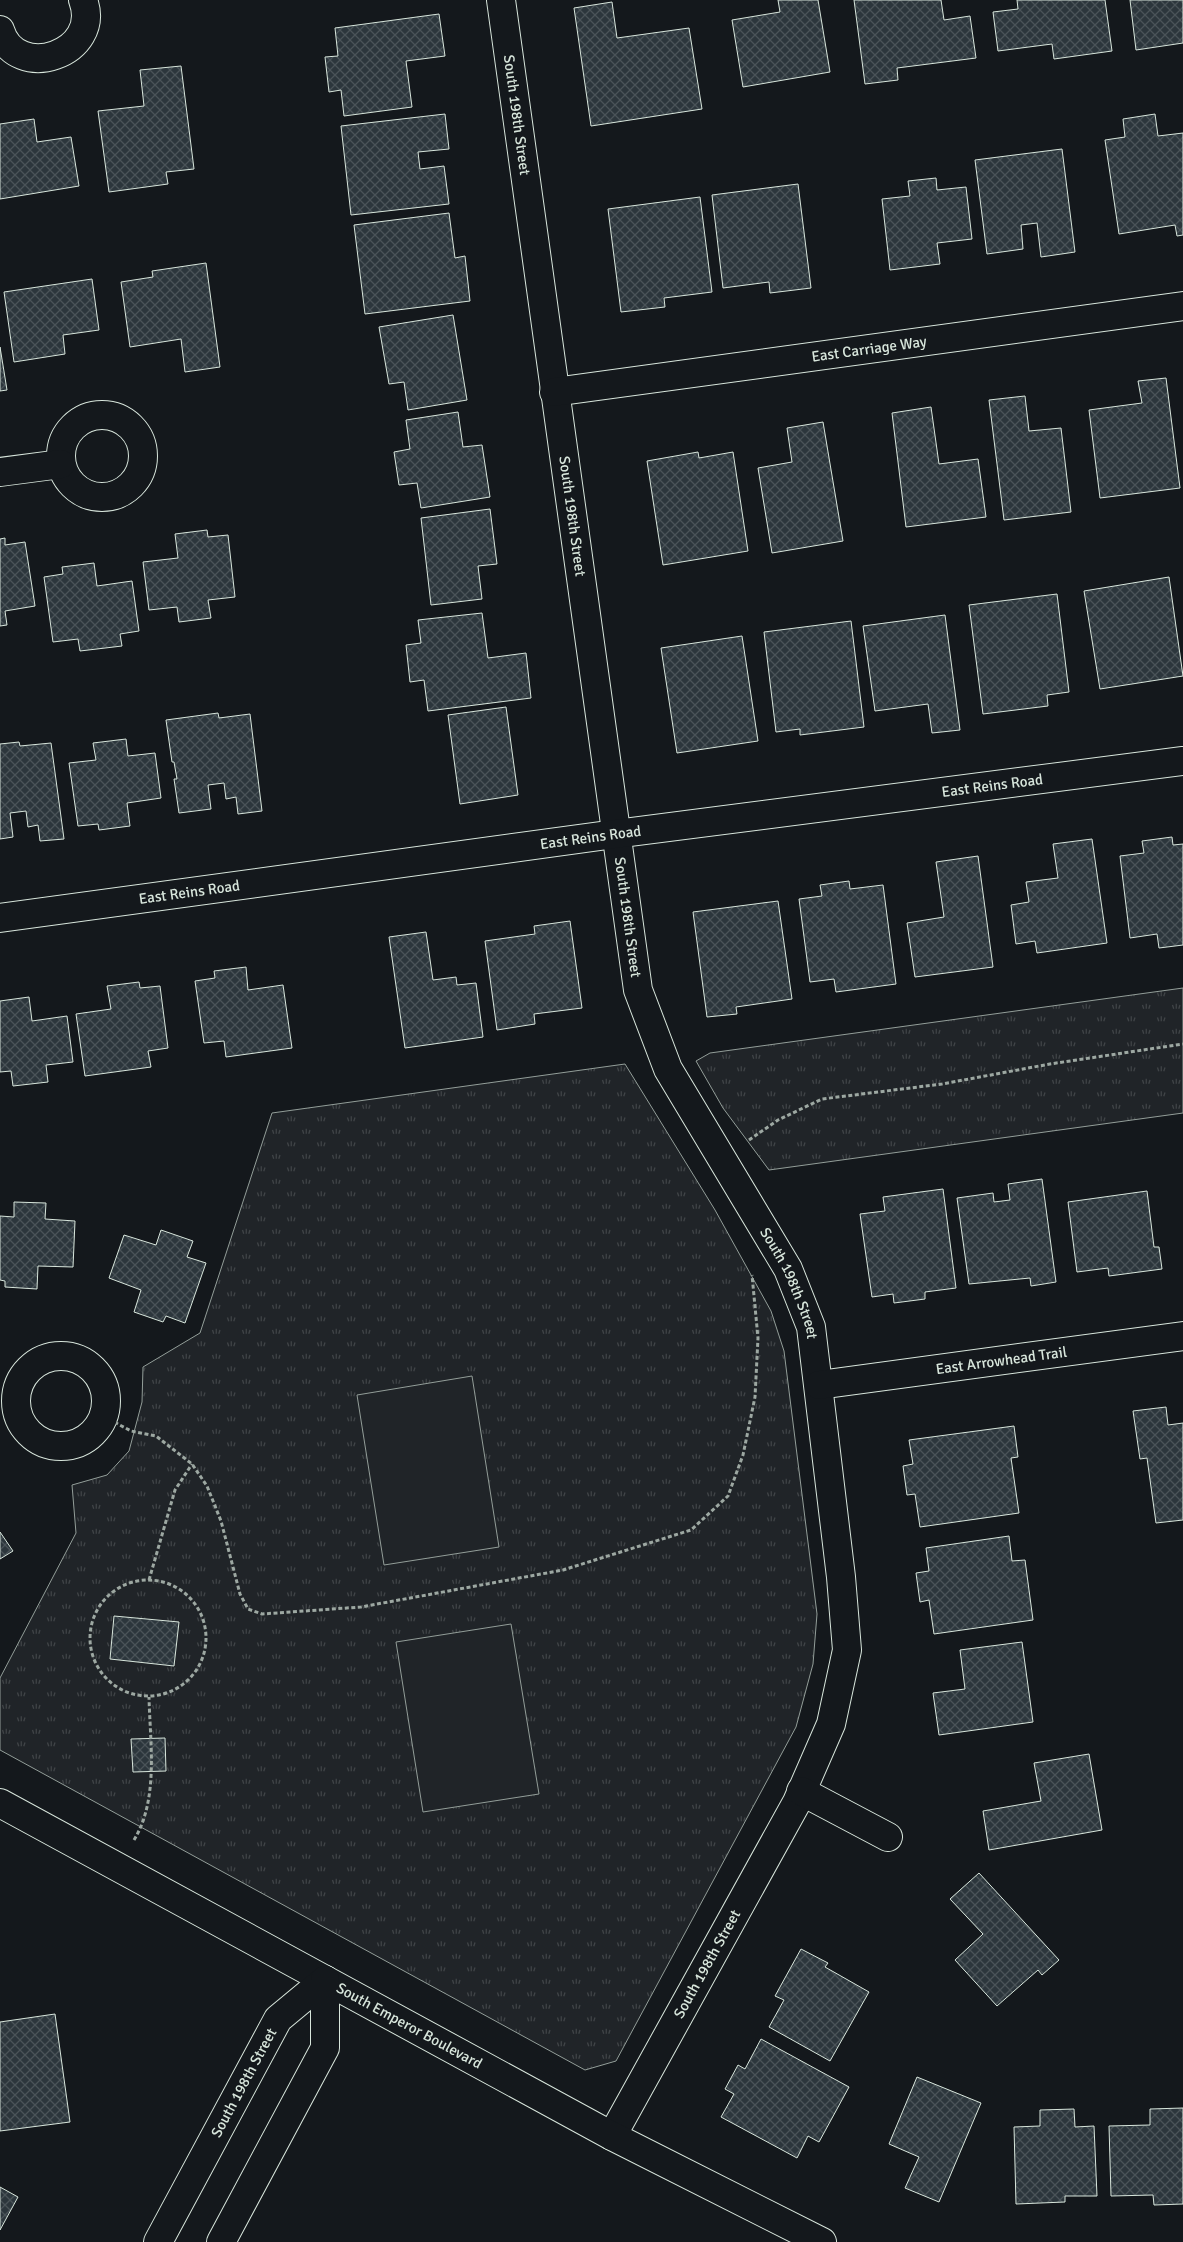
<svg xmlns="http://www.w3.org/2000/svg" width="1183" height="2242" font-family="Signika,sans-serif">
	<defs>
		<pattern id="park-tufts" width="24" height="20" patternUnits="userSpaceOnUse" patternTransform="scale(1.25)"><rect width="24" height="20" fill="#202428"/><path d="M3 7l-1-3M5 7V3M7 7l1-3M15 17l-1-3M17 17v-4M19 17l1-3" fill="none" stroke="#404447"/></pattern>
		<pattern id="building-cross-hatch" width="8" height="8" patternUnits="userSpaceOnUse" patternTransform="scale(1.25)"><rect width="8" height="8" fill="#2c363c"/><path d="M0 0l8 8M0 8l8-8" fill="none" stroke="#4a5358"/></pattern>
	</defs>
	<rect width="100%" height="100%" fill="#14181c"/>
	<g fill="url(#park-tufts)" stroke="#939e99">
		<path d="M1183,988v125l-414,57 -46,-62 -27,-47 14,-8z"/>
		<path d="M625,1064l90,146 56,101 13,40 33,263 -4,50 -17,63 -180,334 -31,9 -585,-320v-72l76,-145 -4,-48 35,-10 22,-24 13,-49 1,-35 57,-34 72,-220z"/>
	</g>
	<g fill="#202428" stroke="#939e99">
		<path d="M472,1376l27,171 -115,18 -27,-170z"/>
		<path d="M511,1624l28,170 -116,18 -27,-170z"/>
	</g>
	<g fill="url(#building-cross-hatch)" stroke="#d8e6dc">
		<path d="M778,0h40l12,72 -87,15 -11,-67 48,-8z"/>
		<path d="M854,0h87l3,20 26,-4 6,42 -79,10 1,12 -33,4z"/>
		<path d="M1017,0h88l7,51 -58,8 -2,-15 -54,7 -5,-39 25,-3z"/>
		<path d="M1130,0h53v43l-47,7z"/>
		<path d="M612,2l5,36 72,-10 13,81 -111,17 -17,-118z"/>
		<path d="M439,14l6,42 -39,5 6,46 -68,9 -3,-26 -12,2 -4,-35 13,-1 -3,-28z"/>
		<path d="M181,66l13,103 -28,3 2,12 -59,8 -11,-81 46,-5 -4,-36z"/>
		<path d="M445,114l4,35 -31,3 2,17 24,-3 5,38 -98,11 -10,-89z"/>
		<path d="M1155,114l3,22 25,-3v102l-6,1 -2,-11 -56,9 -14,-94 20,-3 -2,-18z"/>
		<path d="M34,119l3,23 34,-5 8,49 -79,13v-75z"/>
		<path d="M1062,149l13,103 -34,5 -4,-34 -16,2 2,24 -36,5 -12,-94z"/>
		<path d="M936,178l1,12 29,-3 6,52 -35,4 3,21 -50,6 -8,-71 28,-3 -2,-15z"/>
		<path d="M798,184l13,104 -41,5 -1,-11 -46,6 -11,-93z"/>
		<path d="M700,197l12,95 -48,6 1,9 -44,5 -13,-103z"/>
		<path d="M449,213l6,45 10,-2 5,45 -105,13 -11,-89z"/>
		<path d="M206,263l14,104 -35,5 -4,-33 -51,8 -9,-65 32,-5 -1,-6z"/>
		<path d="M92,279l7,51 -36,5 2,19 -51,8 -10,-70z"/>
		<path d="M453,315l14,85 -59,10 -4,-28 -15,2 -10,-57z"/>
		<path d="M0,347l7,43 -7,1z"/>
		<path d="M1166,378l14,110 -80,10 -11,-88 53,-7 -4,-22z"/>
		<path d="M1025,396l4,35 32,-3 10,84 -67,8 -15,-120z"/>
		<path d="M931,407l8,57 39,-5 8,58 -80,10 -14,-114z"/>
		<path d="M458,412l5,35 19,-2 8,52 -69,11 -4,-25 -18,2 -5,-33 16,-3 -4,-29z"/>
		<path d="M823,422l20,119 -71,12 -14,-85 34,-6 -5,-34z"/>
		<path d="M698,452l1,6 34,-6 15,99 -85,14 -16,-104z"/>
		<path d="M490,509l7,55 -19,2 4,33 -51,6 -10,-87z"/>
		<path d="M207,530l1,7 20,-2 7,62 -27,3 3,18 -32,4 -2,-15 -28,3 -6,-48 35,-4 -3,-24z"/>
		<path d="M5,538v7l20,-3 10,64 -30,5 2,14 -7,1v-87z"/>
		<path d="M94,563l3,23 35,-5 7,50 -19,3 2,12 -42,5 -2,-12 -25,3 -9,-65 19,-3 -1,-7z"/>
		<path d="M1169,577l14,99 -83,13 -16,-98z"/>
		<path d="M1057,594l12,98 -22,3 1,11 -65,8 -14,-109z"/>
		<path d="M482,613l6,45 38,-5 5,45 -103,13 -4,-31 -14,2 -4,-37 15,-2 -3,-23z"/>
		<path d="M945,615l15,115 -28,3 -4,-29 -53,7 -12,-85z"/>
		<path d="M851,621l13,106 -64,8v-6l-24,3 -12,-100z"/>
		<path d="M742,636l16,105 -81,12 -16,-105z"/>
		<path d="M506,707l12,88 -58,9 -12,-89z"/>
		<path d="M218,713l1,5 31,-4 12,97 -24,3 -2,-17 -10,2 -2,-16 -16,2 3,24 -32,4 -5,-34h3l-3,-17h-2l-6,-42z"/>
		<path d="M126,739l2,17 27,-3 6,45 -34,5 3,23 -31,4 -1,-6 -20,2 -9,-63 27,-3 -3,-17z"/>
		<path d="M19,742l1,4 31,-3 13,96 -24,2 -2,-16 -10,2 -2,-16 -16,2 3,24 -13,2v-95z"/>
		<path d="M1172,837l1,8 10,-1v101l-24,3 -2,-14 -27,4 -10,-82 24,-3 -2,-12z"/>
		<path d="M1092,839l15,104 -70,10 -2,-12 -19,3 -5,-39 18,-3 -3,-20 32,-4 -5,-34z"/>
		<path d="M978,856l15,111 -78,10 -8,-54 37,-6 -8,-55z"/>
		<path d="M849,881l1,8 33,-4 13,99 -60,8 -2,-13 -24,3 -11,-83 23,-3 -2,-11z"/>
		<path d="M778,901l14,98 -56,8 1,7 -30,3 -14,-105z"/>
		<path d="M570,921l12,87 -48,6 1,10 -38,6 -12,-89 50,-7 -1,-8z"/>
		<path d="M426,932l7,48 23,-3 1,8 19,-2 7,54 -78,11 -16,-111z"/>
		<path d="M246,967l2,23 35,-5 9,63 -66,9 -2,-16 -20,2 -9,-62 20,-3 -1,-7z"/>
		<path d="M139,982l1,6 20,-2 8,62 -20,3 3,16 -66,9 -9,-62 35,-5 -4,-23z"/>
		<path d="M29,997l3,24 35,-5 6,46 -27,3 2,17 -35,4 -2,-15 -11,1v-71z"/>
		<path d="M1042,1179l14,103 -25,4 -1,-8 -61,6 -12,-86 36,-5 1,9 16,-2 -2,-16z"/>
		<path d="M943,1189l13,99 -31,4v7l-31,4 -1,-9 -21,3 -12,-83 25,-3 -2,-14z"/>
		<path d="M1147,1191l7,56h5l3,22 -53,7 -1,-8 -31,4 -9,-70z"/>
		<path d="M14,1202l32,1 -1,16 30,2 -2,46 -35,-1 -1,23 -32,-2v-6l-5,-1v-64l14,1z"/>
		<path d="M161,1230l32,11 -6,16 19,6 -21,60 -19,-7 -3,6 -29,-10 7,-22 -32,-12 15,-43 32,10z"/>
		<path d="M1166,1407l2,18 15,-2v97l-27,3 -9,-65 -7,1 -7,-48z"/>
		<path d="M1014,1426l4,31 -7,1 8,55 -99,14 -5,-33 -8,1 -4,-29 10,-2 -4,-24z"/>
		<path d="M0,1532l13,19 -13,8z"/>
		<path d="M1009,1536l3,25 13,-1 8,60 -99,14 -5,-34 -9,2 -4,-29 13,-2 -3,-23z"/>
		<path d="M114,1616l65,6 -5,44 -64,-7z"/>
		<path d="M1022,1642l11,80 -94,13 -6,-42 32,-4 -5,-39z"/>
		<path d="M165,1738l1,33 -33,1 -2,-33z"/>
		<path d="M1089,1754l13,76 -113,20 -6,-39 58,-10 -7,-38z"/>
		<path d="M979,1873l80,87 -17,15 -4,-5 -41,36 -42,-46 28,-26 -33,-35z"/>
		<path d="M801,1949l27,14 -3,4 44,25 -39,69 -61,-34 15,-27 -9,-4z"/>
		<path d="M55,2014l15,108 -70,9v-109z"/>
		<path d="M761,2039l88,48 -30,55 -11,-6 -11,22 -76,-41 13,-23 -9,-5 13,-24 7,4z"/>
		<path d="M917,2077l64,26 -42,99 -34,-14 14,-31 -30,-13z"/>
		<path d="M1183,2108v96l-29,1 -1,-10 -42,1 -2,-70 41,-1v-16z"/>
		<path d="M1074,2109l1,18 19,-1 3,70h-32v6l-49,2 -2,-77 26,-1v-16z"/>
		<path d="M0,2187l18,10 -18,33z"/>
	</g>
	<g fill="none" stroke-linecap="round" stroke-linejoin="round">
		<defs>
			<g id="minor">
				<path id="s1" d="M501,0l137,990 30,79 120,200 23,58 30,250 6,73 -16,74 -34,78 -185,334"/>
				<path d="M0,30c16,53 103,24 83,-30"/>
				<path id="s2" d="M554,392l629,-86"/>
				<circle cx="102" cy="456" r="41"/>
				<path d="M0,472l61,-8"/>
				<path id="s3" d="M0,918l615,-84 568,-73"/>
				<circle cx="61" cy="1401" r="45"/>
				<path id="s4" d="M819,1385l364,-49"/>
				<path d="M801,1791l87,46"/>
				<path id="s5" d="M0,1803l612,333 210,106"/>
				<path id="s6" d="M158,2242l120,-223 47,-39"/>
				<path d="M221,2242l104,-194v-68"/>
			</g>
		</defs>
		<use href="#minor" stroke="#d8e6dc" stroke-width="30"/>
		<g stroke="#9da8a2" stroke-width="3" stroke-dasharray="4 2.5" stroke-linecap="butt">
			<path d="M749,1140l29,-20 44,-21 120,-15 108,-20 133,-20"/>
			<path d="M103,1416l28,15 25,5 36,28 15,22 14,35 19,73 8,15 14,5 99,-7 202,-37 128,-40 37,-34 15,-41 12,-58 3,-59 -6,-63"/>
			<path d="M149,1580l26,-90 17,-26"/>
			<circle cx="148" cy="1638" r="58"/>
			<path d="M134,1840c25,-41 16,-97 15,-143"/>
		</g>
		<use href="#minor" stroke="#14181c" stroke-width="28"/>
	</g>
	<g text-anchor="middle" stroke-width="4" stroke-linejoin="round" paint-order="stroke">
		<g font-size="15" fill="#d8e6dc" stroke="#14181c">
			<text dy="5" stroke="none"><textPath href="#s1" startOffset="116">South 198th Street</textPath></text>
			<text dy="5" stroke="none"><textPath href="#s2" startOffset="318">East Carriage Way</textPath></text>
			<text dy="5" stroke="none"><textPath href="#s1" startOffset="521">South 198th Street</textPath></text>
			<text dy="5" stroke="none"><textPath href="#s3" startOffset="1001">East Reins Road</textPath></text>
			<text dy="5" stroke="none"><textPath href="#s3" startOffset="596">East Reins Road</textPath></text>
			<text dy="5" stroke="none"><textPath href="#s3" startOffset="191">East Reins Road</textPath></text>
			<text dy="5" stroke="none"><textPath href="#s1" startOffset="926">South 198th Street</textPath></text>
			<text dy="5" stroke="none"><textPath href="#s1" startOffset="1331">South 198th Street</textPath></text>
			<text dy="5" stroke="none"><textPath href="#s4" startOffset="184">East Arrowhead Trail</textPath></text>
			<text transform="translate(707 1964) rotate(-61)" y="5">South 198th Street</text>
			<text dy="5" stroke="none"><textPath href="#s5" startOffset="466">South Emperor Boulevard</textPath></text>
			<text dy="5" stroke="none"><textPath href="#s6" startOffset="181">South 198th Street</textPath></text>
		</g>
	</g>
</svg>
